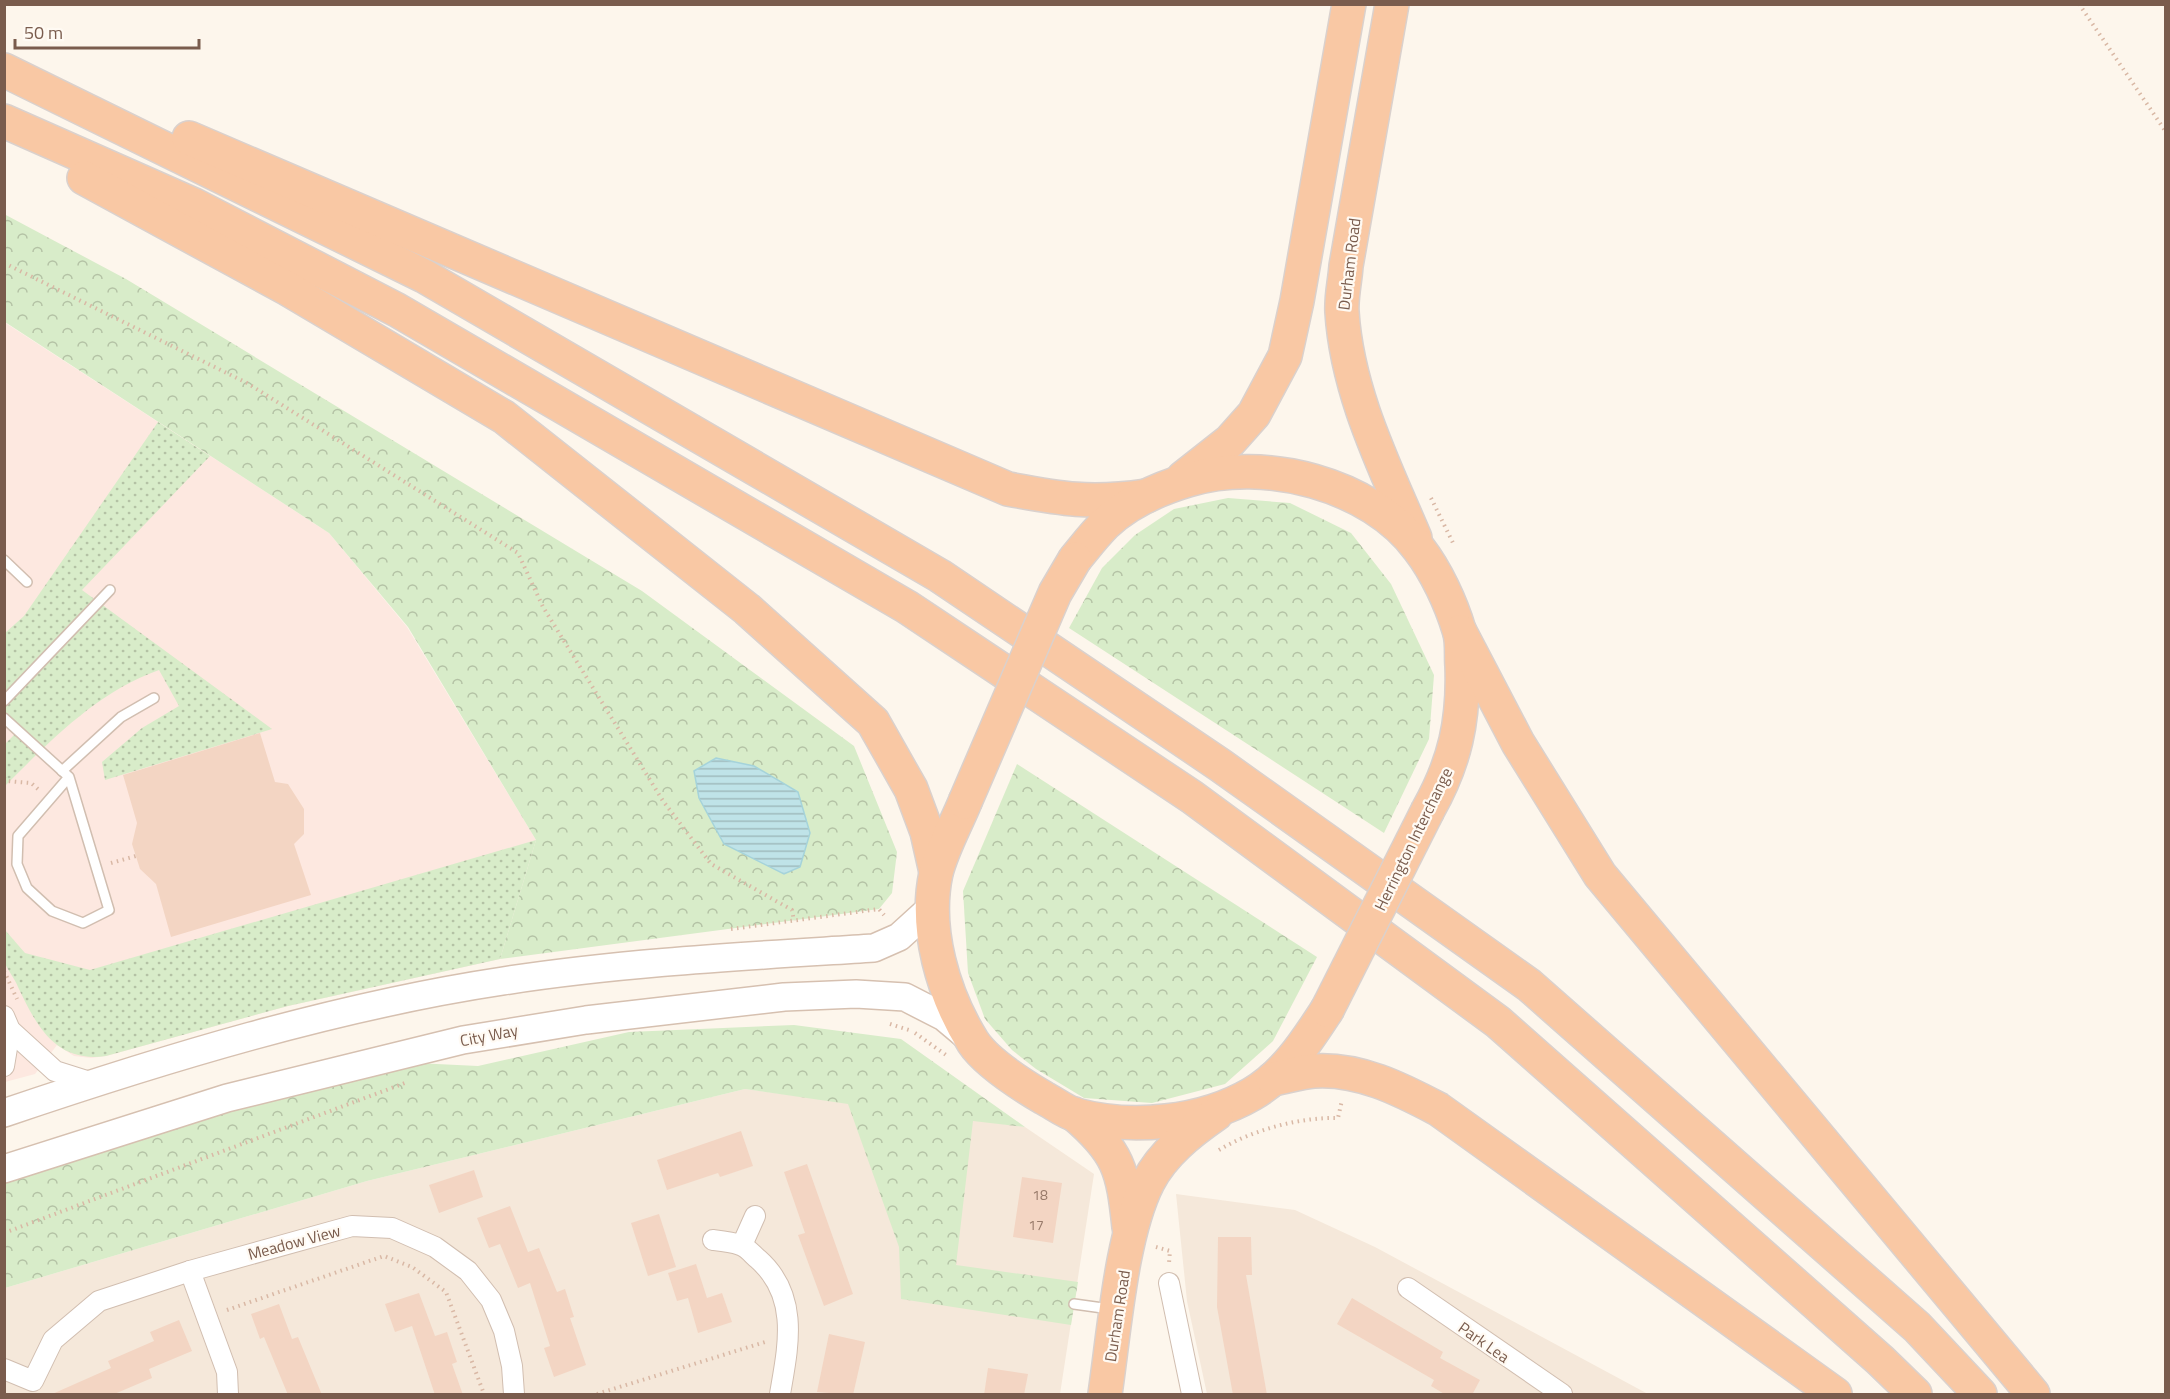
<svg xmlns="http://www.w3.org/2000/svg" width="2170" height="1399" font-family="'Titillium Web',sans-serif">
	<defs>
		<pattern id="grass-dots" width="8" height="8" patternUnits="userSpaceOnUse" patternTransform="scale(1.5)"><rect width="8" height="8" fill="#d8ecc9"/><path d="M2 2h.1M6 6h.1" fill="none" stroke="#b4c2a5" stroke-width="1.8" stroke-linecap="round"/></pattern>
		<pattern id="forest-crowns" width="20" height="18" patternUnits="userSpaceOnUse" patternTransform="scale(1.5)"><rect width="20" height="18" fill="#d8ecc9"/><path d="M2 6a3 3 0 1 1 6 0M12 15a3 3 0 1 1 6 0" fill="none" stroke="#b4c2a5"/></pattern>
		<pattern id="water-rules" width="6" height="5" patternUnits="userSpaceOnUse" patternTransform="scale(1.5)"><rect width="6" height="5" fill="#bfe3e8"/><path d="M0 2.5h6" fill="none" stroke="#a0bbbe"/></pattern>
	</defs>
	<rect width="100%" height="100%" fill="#fdf6ec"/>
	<g fill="#f5e8da">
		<path d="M745,1089l280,38 69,47 -34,220h-1055v-106l362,-107z"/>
		<path d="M1176,1194l119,16 80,37 273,147h-441l-20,-93z"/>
	</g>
	<path fill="#fde8e0" d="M4,322l325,211 78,94 129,213 -36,119 -212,47 -182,50 -15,2 -17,-2 -17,-11 -22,29 -30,8z"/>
	<g fill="url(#grass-dots)">
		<path d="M158,422l52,34 -128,134 190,139 -167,51 -3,-18 40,-34 37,-22 -20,-36c-62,22 -109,71 -154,116v-42l13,-13 -13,-13v-85l19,-17z"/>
		<path d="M536,840l-36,119 -212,47 -182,50c-50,7 -69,-29 -88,-69 -3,-8 -10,-16 -13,-24 -3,-9 0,-24 0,-33l20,23 65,17z"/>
	</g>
	<g fill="url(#forest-crowns)" fill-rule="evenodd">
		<path d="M4,214l122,65 516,312 212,155 43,106 -5,41 -13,16 -379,50 36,-119 -128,-213 -79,-94 -324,-211zM716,758l38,8 30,108 -60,-30 -30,-73z"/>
		<path d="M1228,498l62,5 61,30 40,51 43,91 -5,64 -45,94 -315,-205 33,-60 33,-33 39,-26z"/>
		<path d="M1017,764l300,193 -44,84 -48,43 -73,19 -68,-5 -48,-29 -24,-19 -27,-31 -17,-46 -5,-82z"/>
		<path d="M794,1025l107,14 124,88 -52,-6 -17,144 122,17 -7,43 -170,-26 -2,-52 -51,-143 -103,-15 -378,92 -362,107v-119l369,-108 104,5 151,-34z"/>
	</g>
	<path fill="url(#water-rules)" stroke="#a5d3da" stroke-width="1.5" d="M716,758l38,8 44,26 12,41 -10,34 -16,7 -60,-30 -25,-46 -5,-27z"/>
	<g fill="#f3d5c3">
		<path d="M260,733l15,49 13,2 16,25v25l-10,10 17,51 -140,42 -15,-53 -16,-15 -8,-25 5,-21 -14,-48z"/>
		<path d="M741,1131l12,35 -33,11 -2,-4 -51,17 -10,-30z"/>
		<path d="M807,1164l46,130 -29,12 -26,-71 7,-2 -21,-61z"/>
		<path d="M474,1170l9,27 -44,16 -10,-28z"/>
		<path d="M1022,1177l40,6 -9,60 -40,-6z"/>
		<path d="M510,1206l18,46 11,-4 18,44 8,-3 9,28 -4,1 16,47 -32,12 -10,-29 6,-2 -20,-63 -12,5 -18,-44 -11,4 -12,-30z"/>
		<path d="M659,1214l17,53 -28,9 -17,-53z"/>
		<path d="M1218,1237h33l1,38h-6l21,120h-34l-16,-88z"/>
		<path d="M696,1264l11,34 15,-5 10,29 -34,11 -10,-35 -11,3 -9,-28z"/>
		<path d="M419,1293l16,43 12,-4 10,30 -5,2 11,31h-28l-23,-69 -17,6 -10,-28z"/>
		<path d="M1352,1298l91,54 -3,6 40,22 -8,15h-26l-15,-9 3,-6 -97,-56z"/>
		<path d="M279,1304l13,35 6,-2 24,58h-34l-24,-58 -4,2 -9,-25z"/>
		<path d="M179,1320l13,31 -43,18 3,9 -40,17h-62l61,-27 -3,-7 46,-20 -4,-9z"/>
		<path d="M829,1334l36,8 -12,53 -36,-3z"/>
		<path d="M988,1368l40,6 -4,21h-40z"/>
	</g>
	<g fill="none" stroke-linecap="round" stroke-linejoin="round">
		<defs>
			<g id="service">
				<path d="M4,560l23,22"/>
				<path d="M4,701l106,-111"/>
				<path d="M4,718l65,59 40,133 -26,13 -31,-12 -25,-23 -10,-24 1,-28 51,-59"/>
				<path d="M62,771l59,-54 33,-19"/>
				<path d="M1074,1304l36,5"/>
			</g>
			<g id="minor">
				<path d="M4,1016l6,14 45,41 38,12"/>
				<path d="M4,1066l6,-36"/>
				<path d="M713,1240c9,1 19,2 27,5 7,2 13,10 18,14 42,37 30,88 22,135"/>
				<path d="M742,1245l13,-29"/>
				<path d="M190,1271l37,101 1,22"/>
				<path d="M1169,1283l23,111"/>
				<path d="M1408,1288l154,106"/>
				<path d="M4,1369l29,12 20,-41 46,-39 91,-30 162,-45 40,2 43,19 33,24 23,29 13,31 8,35 2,28"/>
			</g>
			<g id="secondary">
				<path d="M4,1113c159,-54 333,-107 499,-132 123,-19 247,-25 371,-33l25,-11 33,-30"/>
				<path d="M4,1169l223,-71 236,-58 123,-20 198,-23 72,-3 49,3 39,20 25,21"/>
			</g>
			<g id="trunk">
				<path d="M1392,4l-46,262c-1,15 -5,31 -4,46 5,80 42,153 73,226"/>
				<path d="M4,70l420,206 516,300 280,189 309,220 388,342 63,67"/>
				<path d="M4,121l190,84 203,105 510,297 285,190 306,225 382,338 35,34"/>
				<path d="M189,138l819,351c54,10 82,15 138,7"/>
				<path d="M84,178l204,111 216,128 243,192 126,113 38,67 16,43 9,40"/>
				<path d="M1183,478l47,-37 24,-27 31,-58 12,-55 52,-297"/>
				<path d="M1075,559c10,-12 19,-24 30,-35 23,-22 53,-35 83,-44 76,-23 182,3 231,69 17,22 32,54 40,81 4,11 2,25 3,36 2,55 -7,96 -34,144"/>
				<path d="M1460,632l58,111 82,132 433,519"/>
				<path d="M965,802c-9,22 -23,47 -29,71 -12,56 7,121 37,169 14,21 49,43 71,56 10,5 21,14 32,17 56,15 126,8 176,-21 34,-20 54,-52 75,-84"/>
				<path d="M1273,1079c13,-2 27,-7 41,-8 45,-3 86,18 124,38l397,285"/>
				<path d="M1074,1114c45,38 49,56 55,113"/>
				<path d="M1105,1394c9,-60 16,-159 43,-212 15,-29 42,-50 68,-68"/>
			</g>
		</defs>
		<use href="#service" stroke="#d1beb0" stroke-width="12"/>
		<use href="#minor" stroke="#d1beb0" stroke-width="22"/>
		<use href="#secondary" stroke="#d6c0b0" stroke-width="30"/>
		<use href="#trunk" stroke="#dad1cd" stroke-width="36"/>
		<g stroke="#d9b8a5" stroke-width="4" stroke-dasharray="1.5 4.5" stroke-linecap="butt">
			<path d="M2079,4l87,128"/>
			<path d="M4,263l243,120 271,170 25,54 120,194 48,63 81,46 2,11"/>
			<path d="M1431,498l23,47"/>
			<path d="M4,778l3,3 24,2 8,7"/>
			<path d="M111,863l25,-7"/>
			<path d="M731,929l148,-20 5,6"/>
			<path d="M4,971l13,28"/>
			<path d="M890,1024l19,6"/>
			<path d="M915,1033l31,22"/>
			<path d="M1219,1150c33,-20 81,-33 119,-32l4,-18"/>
			<path d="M4,1233l401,-150"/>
			<path d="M1156,1247l14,4 -1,12"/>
			<path d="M227,1310l157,-54 28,11 34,25 38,102"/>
			<path d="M597,1394l168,-52"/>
		</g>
		<use href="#service" stroke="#fff" stroke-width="9"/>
		<use href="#minor" stroke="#fff" stroke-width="20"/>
		<use href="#secondary" stroke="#fff" stroke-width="27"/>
		<use href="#trunk" stroke="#f9c8a4" stroke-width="33"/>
		<defs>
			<g id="trunk-bridge">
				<path d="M965,802l90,-209 20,-34"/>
				<path d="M1327,1010l101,-200"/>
			</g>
		</defs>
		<use href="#trunk-bridge" stroke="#dad1cd" stroke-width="36" stroke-linecap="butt"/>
		<use href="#trunk-bridge" stroke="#f9c8a4" stroke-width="33"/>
	</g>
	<g text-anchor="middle" stroke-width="4.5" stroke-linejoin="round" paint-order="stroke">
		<g font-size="14" fill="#987a6a">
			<text x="1040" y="1200">18</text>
			<text x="1036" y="1230">17</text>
		</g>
		<g font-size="16" fill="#7a5c4d" stroke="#fffaf3">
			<text transform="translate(1349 264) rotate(-83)" y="6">Durham Road</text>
			<text transform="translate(1413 839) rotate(-64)" y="6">Herrington Interchange</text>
			<text transform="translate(489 1035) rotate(-11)" y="6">City Way</text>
			<text transform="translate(294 1242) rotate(-15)" y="6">Meadow View</text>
			<text transform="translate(1117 1316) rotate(-81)" y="6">Durham Road</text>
			<text transform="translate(1484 1342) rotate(35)" y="6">Park Lea</text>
		</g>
	</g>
	<rect width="2170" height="1399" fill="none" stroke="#7a5c4d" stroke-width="12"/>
	<path d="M15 39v9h184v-9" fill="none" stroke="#7a5c4d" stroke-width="3"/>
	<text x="24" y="39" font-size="18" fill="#7a5c4d" stroke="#fffaf3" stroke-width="4.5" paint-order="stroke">50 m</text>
</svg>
